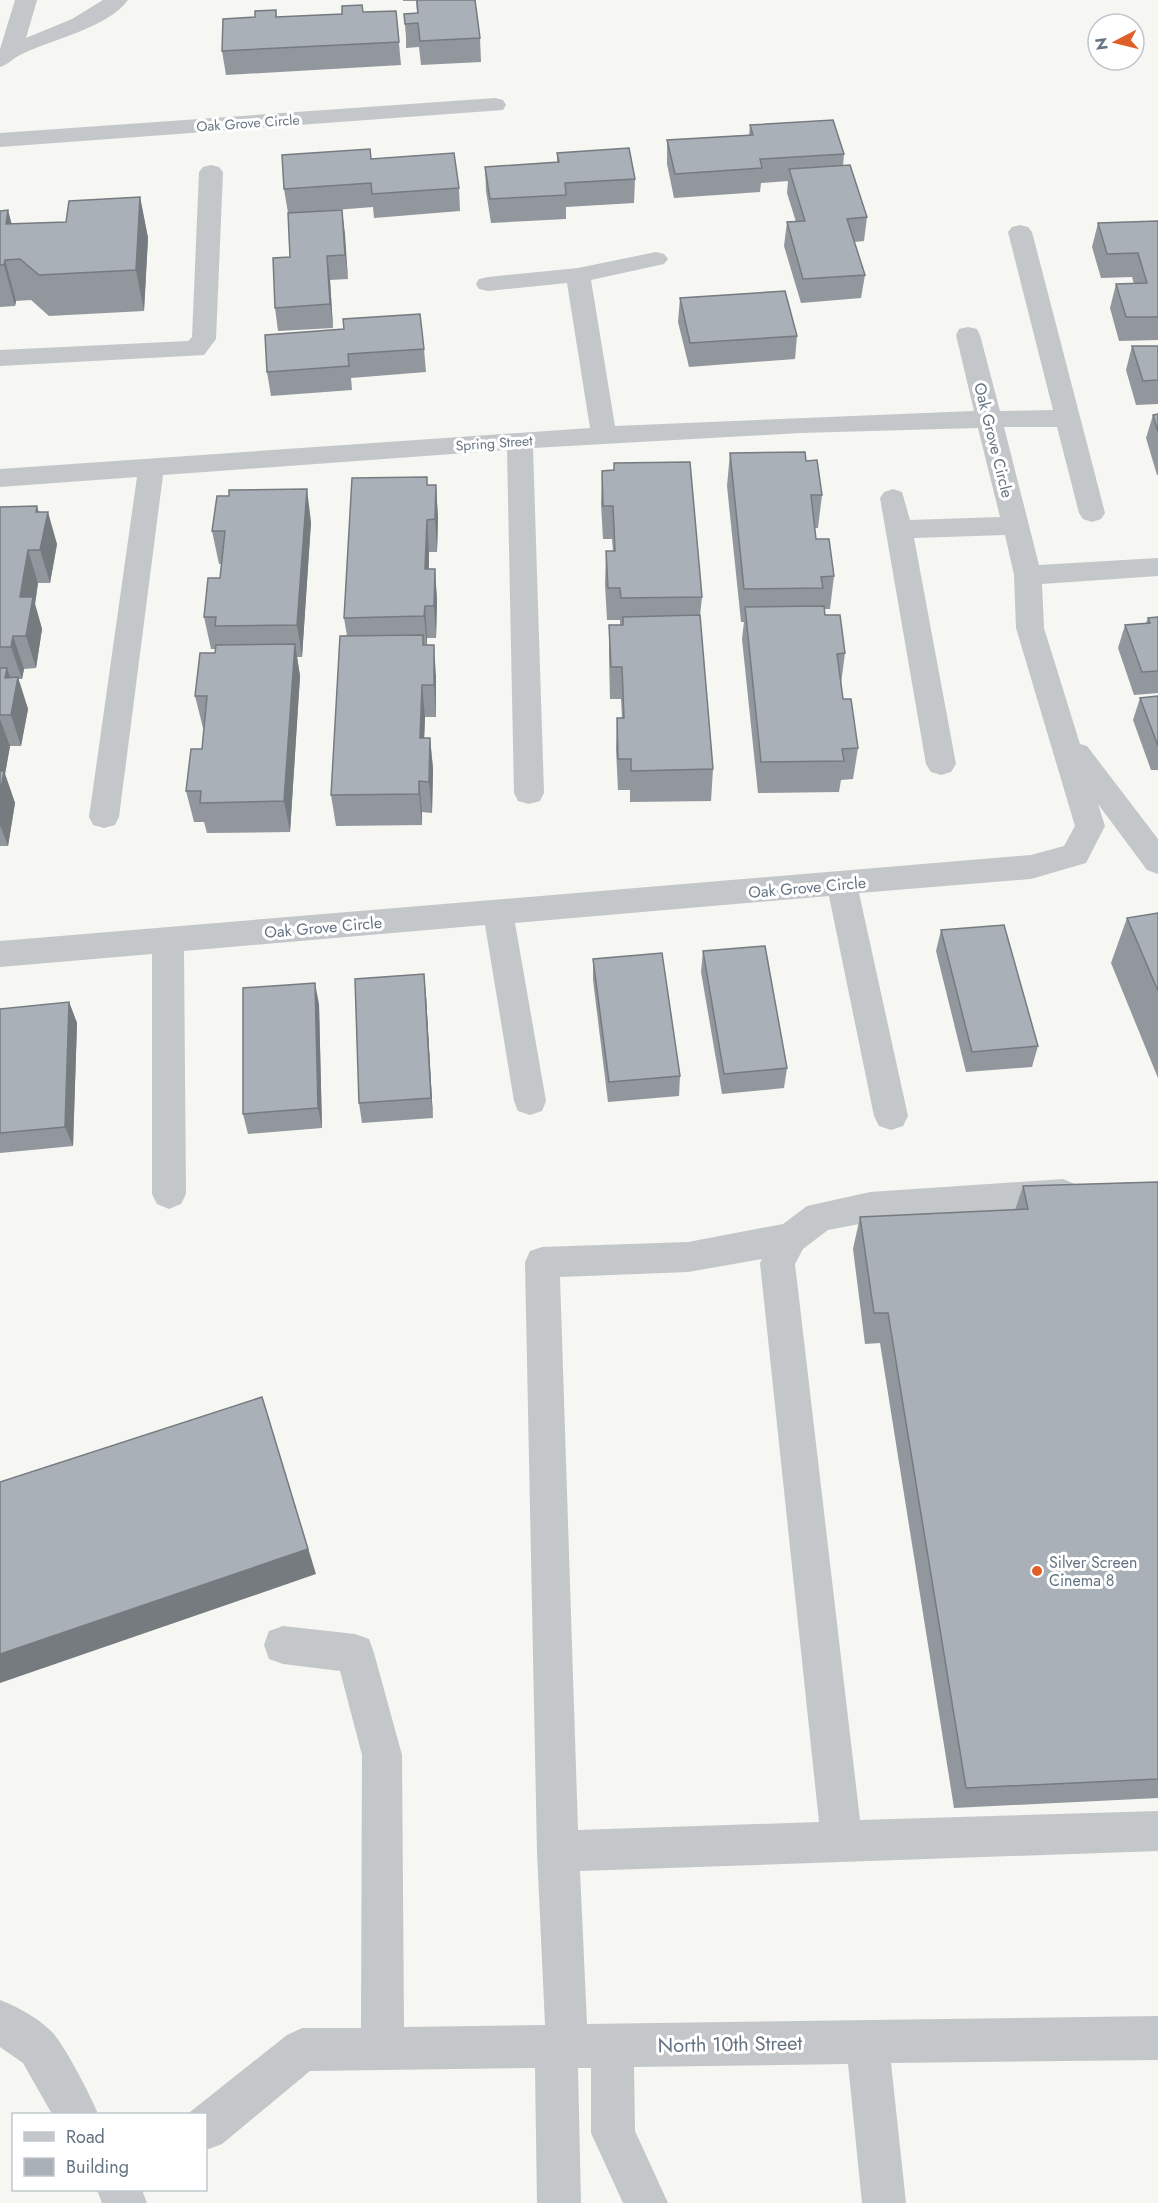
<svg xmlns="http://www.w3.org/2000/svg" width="1158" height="2203" font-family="Jost,sans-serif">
	<rect width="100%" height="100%" fill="#f6f6f2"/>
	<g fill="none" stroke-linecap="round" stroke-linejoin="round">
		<g fill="#c3c7ca" fill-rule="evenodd">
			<path d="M15,0h22l-11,38 46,-19 31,-19h25c-20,28 -79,40 -108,55 -8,4 -11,9 -20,12v-18z"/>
			<path d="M495,98l8,2 3,5 -3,5 -503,37v-14z"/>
			<path d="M211,165l8,2 4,5 -7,167 -12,16 -204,11v-16l188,-9 4,-4 7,-165 4,-5z"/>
			<path d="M1020,225l8,2 4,5 73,281 -4,6 -9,3 -9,-3 -4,-6 -22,-86h-53l35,138 119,-7v18l-116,8 2,44 36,116 7,2 71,93v35l-11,-4 -49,-66 7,22 -19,37 -55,16 -172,14 49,223 -5,10 -12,4 -12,-4 -5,-10 -45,-220 -314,27 31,178 -4,10 -12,4 -12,-4 -4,-10 -29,-176 -301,26 2,243 -5,10 -12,5 -12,-5 -5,-10v-240l-152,13v-26l1031,-86 33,-9 11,-20 -59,-198 -2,-53 -9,-40 -91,3 42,226 -5,8 -10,3 -10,-3 -5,-8 -46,-266 4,-6 9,-3 9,3 8,28 90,-3 -22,-89 -178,5 -267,15 11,345 -4,8 -11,3 -11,-3 -4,-8 -7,-343 -344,25 -44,342 -4,8 -11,3 -11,-3 -4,-8 48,-340 -137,10v-18l590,-41 -23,-145 -79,8 -9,-2 -3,-5 3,-5 9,-2 90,-9 78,-16 8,2 4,5 -4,5 -73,16 24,146 359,-15 -18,-76 3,-6 9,-2 9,2 3,6 20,76 53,-1 -45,-178 4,-5z"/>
			<path d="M1063,1179l12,5 5,10 -5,10 -12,5 -193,13 -42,8 -25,19 -8,15 65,556 298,-9v40l-578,20 7,153 571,-8v44l-267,3 15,140h-44l-14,-139 -214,3 1,64 33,72h-45l-32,-70v-65h-13l3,135h-44l-2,-135 -225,3 -88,73 -16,6v-36h-16v-2l97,-77 15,-7h59l1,-273 -22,-84 -57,-7 -14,-5 -5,-14 5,-14 14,-5 72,8 14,5 5,14 28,102 2,272 141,-2 -8,-174 -12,-589 5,-11 12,-4 146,-5 95,-18 24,-18 63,-14zM762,1259l-2,4 59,559 -241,8 -18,-553 128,-5z"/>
			<path d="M0,2000c18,7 38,18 52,32 12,12 40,66 46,82h-46l-29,-51 -23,-16z"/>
			<path d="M97,2190h45l5,13h-45z"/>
		</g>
	</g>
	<g fill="#91979d">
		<path d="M403,0h72l5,38 1,24 -60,3 -2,-18 -13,1v-11l-2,-23 13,-1 -1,-12h-13z"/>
		<path d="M276,10l1,7 119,-6 5,54 -175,10 -4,-24 33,-34z"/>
		<path d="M750,125l94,29 -1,12 24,51 -3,24 -10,1 11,33 -4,23 -60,5 -17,-57 3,-24h9l-9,-29 1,-12 -27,2 -1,9 -86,6 -7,-34v-24l82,-5z"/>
		<path d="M557,153l78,26 -1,24 -68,4v12l-75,4 -5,-32 -1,-24 72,-5z"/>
		<path d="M371,159l88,29 1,23 -86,7 -1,-11 -63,5 32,-2 6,69 -18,1 3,48 -55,3 -3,-23 15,-51 -2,-44 -4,-24z"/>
		<path d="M140,197l8,41 -4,73 -95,5 -18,-16 -15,1 -1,5 -15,1v-96l12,13 54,-2z"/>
		<path d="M1158,221v119l-39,1 -9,-33 6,-24h18l-2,-7 -31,1 -9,-31 6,-24z"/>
		<path d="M680,298l117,38 -2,23 -106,8 -11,-45z"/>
		<path d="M265,335l159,14 2,23 -75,6 1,12 -81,6 -4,-24z"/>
		<path d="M1132,346h26v58l-22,1 -10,-35z"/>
		<path d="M1158,414v61h-1l-11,-37 7,-23z"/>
		<path d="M730,453l76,8 16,34 -4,33h-3l1,11 18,37 -4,33h-6l1,6 20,38 -4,31 2,15 15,49 -5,31 -12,1 -2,12 -81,1 -16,-154 2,-17h-3l-14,-136z"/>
		<path d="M602,471l100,126 -2,19 13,153 -2,32 -81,1v-12h-12l-2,-41 1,-31h5l-1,-19h-11l-1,-42v-32h11v-5h-13l-2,-36 1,-33h7l-1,-12h-9l-2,-35z"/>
		<path d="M428,485h8l2,33 -1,34h-8v17h6l2,32 -1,37h-9v7l9,32v40h-11l-1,21h6l3,31 -1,44 -10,-1v13l-86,1 -5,-31 16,-159 -3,-18z"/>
		<path d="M0,507l38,5 19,32 -7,39h-12l-3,21 7,25 -6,39 -12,1 -2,10h-4l10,30 -7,37h-11l-5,28 10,29 -7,43h-8z"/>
		<path d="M311,522l-9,135h-5l3,19 -10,156 -83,1 -3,-11h-10l-8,-31 16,-42 2,-21h-1l-8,-32 20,-43 1,-4h-5l-7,-32 16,-39 1,-14h-2l-7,-33z"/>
		<path d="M1158,617v76l-24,2 -16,-47 7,-23 21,-2 2,-5z"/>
		<path d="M1158,696v74h-7l-18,-50 7,-22z"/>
		<path d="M1158,913v165l-47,-115 16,-45z"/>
		<path d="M941,930l97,116 -6,21 -66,5 -30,-121z"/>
		<path d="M703,951l84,117 -3,20 -62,6 -21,-122z"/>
		<path d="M593,959l87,117 -1,20 -71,6 -15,-122z"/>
		<path d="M426,995l7,123 -71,5 -3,-20z"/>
		<path d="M69,1002l8,21 -4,123 -73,7v-20z"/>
		<path d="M319,1004l3,124 -74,6 -5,-20z"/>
		<path d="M1158,1182v616l-204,10 -74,-465 -15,1 -12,-95 7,-32 155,-7 8,-24z"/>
	</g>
	<g fill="#767b80">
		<path d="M140,197l8,41 -4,73 -8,-41z"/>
		<path d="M8,210l11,41 -13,-27z"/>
		<path d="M342,210l3,24 3,45 -3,-24z"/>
		<path d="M327,256l3,24 3,48 -3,-24z"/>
		<path d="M5,260l11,41 -1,5 -11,-41z"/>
		<path d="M436,485l2,33 -1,34 -2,-33z"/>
		<path d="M307,489l4,33 -9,135 -5,-32z"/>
		<path d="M37,506l7,25 4,-19 9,32 -7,39 -10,-33 -4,-38z"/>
		<path d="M427,520l2,32 -1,49 -3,-32z"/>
		<path d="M28,550l10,33 -3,21 7,25 -6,39 -10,-32 -6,-39z"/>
		<path d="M435,569l2,32 -1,37 -2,-32z"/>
		<path d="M425,606l2,32v10l-3,-32z"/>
		<path d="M13,636l11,33 -2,10 -11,-32z"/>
		<path d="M295,644l5,32 -10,156 -6,-31z"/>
		<path d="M434,645l2,32v40l-2,-32z"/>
		<path d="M7,668l8,24 3,-15 10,32 -7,37 -10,-31 -6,-37z"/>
		<path d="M422,685l3,32 -2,53 -3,-32z"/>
		<path d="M0,719l10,27 -5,28 10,29 -7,43 -8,-21z"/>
		<path d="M430,738l3,31 -1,44 -3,-31z"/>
		<path d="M419,781l3,31v13l-3,-31z"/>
		<path d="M424,974l2,21 7,123 -2,-20z"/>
		<path d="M315,983l4,21 3,124 -4,-20z"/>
		<path d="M69,1002l8,21 -4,123 -8,-19z"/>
		<path d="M262,1397l54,177 -316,109v-29z"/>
	</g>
	<g fill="#a9b0b7" stroke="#767b80" stroke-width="1.5">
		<path d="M417,0h58l5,38 -60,3 -2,-18 -13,1 -1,-10 14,-1z"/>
		<path d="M362,5l1,7 33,-1 3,31 -177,9 1,-32 32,-2v-6l21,-1v7l66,-3v-8z"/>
		<path d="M833,120l11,34 -84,5 2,9 -87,6 -8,-34 86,-5 -3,-10z"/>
		<path d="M629,148l6,31 -70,4 1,12 -76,4 -5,-32 74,-5 -2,-9z"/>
		<path d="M370,149l1,10 83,-6 5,35 -87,6 -1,-11 -87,6 -2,-34z"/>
		<path d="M850,165l17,52 -20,2 18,56 -62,4 -16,-57 18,-1 -16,-52z"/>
		<path d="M140,197l-4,73 -97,5 -19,-16 -15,1 -1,5h-4v-54l8,-1 -2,14 60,-2 3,-21z"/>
		<path d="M342,210l3,45 -18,1 3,48 -55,4 -2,-50 17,-1 -2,-44z"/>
		<path d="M1158,221v96h-32l-10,-33 31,-1 -9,-30 -31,1 -9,-31z"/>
		<path d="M785,291l12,45 -107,7 -10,-45z"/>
		<path d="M420,314l4,35 -76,5 1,12 -82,6 -2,-37 79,-6 -1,-10z"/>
		<path d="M1132,346h26v34l-15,1z"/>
		<path d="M1158,414v18l-5,-17z"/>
		<path d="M805,452l1,9 11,-1 5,35h-11l5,44h13l5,37 -13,1 2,11 -79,1 -14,-136z"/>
		<path d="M690,462l12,135 -81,1 -1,-10h-12l-2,-37h9l-2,-45h-10l-1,-35 12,-1v-7z"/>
		<path d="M427,477v8h9l-1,34 -8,1 -2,49h10l-1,37h-9l-1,10 -80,2 8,-140z"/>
		<path d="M307,489l-10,136 -82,1 1,-9h-12l4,-39h12l5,-47h-13l5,-35h12v-6z"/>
		<path d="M37,506l-1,6h12l-8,38h-12l-8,47h13l-7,39h-13l-2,11h-11v-140z"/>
		<path d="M824,606l1,9h15l5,38 -8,1 6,45h8l7,49 -16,1 2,12 -83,1 -16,-155z"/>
		<path d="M700,615l13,154 -82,2v-12h-13l-1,-41h7l-2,-51h-11l-2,-42h14v-8z"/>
		<path d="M1158,617v54l-16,1 -17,-47 25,-2 -2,-5z"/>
		<path d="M423,635v10h11v40h-12l-2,53h10l-1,44 -10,-1v13l-88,1 9,-159z"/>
		<path d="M295,644l-11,157 -84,2 1,-12h-15l5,-42h11l5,-53h-12l5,-43h15l1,-8z"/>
		<path d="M0,668h7l-2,10 13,-1 -7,38h-11z"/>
		<path d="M1158,696v50l-18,-48z"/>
		<path d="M0,771h4l-4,24z"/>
		<path d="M1158,913v78l-31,-73z"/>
		<path d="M1004,925l34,121 -66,6 -31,-122z"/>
		<path d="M765,946l22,122 -63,6 -21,-123z"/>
		<path d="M662,953l18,123 -71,6 -16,-123z"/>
		<path d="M424,974l7,124 -72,5 -4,-124z"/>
		<path d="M315,983l3,125 -75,6v-126z"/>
		<path d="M69,1002l-4,125 -65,6v-124z"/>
		<path d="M1158,1182v597l-192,9 -78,-475h-14l-14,-96 168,-8 -5,-23z"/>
		<path d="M262,1397l46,152 -308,105v-172z"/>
	</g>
	<circle fill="#e05f28" stroke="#fff" stroke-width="2" cx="1037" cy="1571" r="6"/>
	<g text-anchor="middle" stroke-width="6" stroke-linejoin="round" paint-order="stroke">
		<g font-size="14" fill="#657483" stroke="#fff">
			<text transform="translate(248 123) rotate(-4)" y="5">Oak Grove Circle</text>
			<text transform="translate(494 443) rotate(-4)" y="5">Spring Street</text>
		</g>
		<g font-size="16" fill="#657483" stroke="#fff">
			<text transform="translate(994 440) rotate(76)" y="6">Oak Grove Circle</text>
			<text transform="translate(807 887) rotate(-5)" y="6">Oak Grove Circle</text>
			<text transform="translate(323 927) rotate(-5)" y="6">Oak Grove Circle</text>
		</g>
		<g font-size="16" fill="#657483" stroke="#fff" text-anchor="start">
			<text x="1049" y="1568">Silver Screen<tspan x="1049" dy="18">Cinema 8</tspan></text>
		</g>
		<g font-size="20" fill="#657483" stroke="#fff">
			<text transform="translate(730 2044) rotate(-1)" y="7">North 10th Street</text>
		</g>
	</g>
	<rect x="12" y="2113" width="195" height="78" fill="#ffffff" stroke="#c1c7cd" stroke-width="1.5"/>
	<rect x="24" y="2132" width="30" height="9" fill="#c3c7ca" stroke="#c1c7cd" stroke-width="1.5"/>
	<text x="66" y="2143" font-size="18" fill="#657483">Road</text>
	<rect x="24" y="2158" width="30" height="18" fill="#a9b0b7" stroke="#c1c7cd" stroke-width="1.5"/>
	<text x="66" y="2173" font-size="18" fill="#657483">Building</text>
	<g transform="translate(1116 42) rotate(263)"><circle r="28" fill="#ffffff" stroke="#c1c7cd" stroke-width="1.5"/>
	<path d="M0-4.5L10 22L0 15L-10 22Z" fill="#e05f28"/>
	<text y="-9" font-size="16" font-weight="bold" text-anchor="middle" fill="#657483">N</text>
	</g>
</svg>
